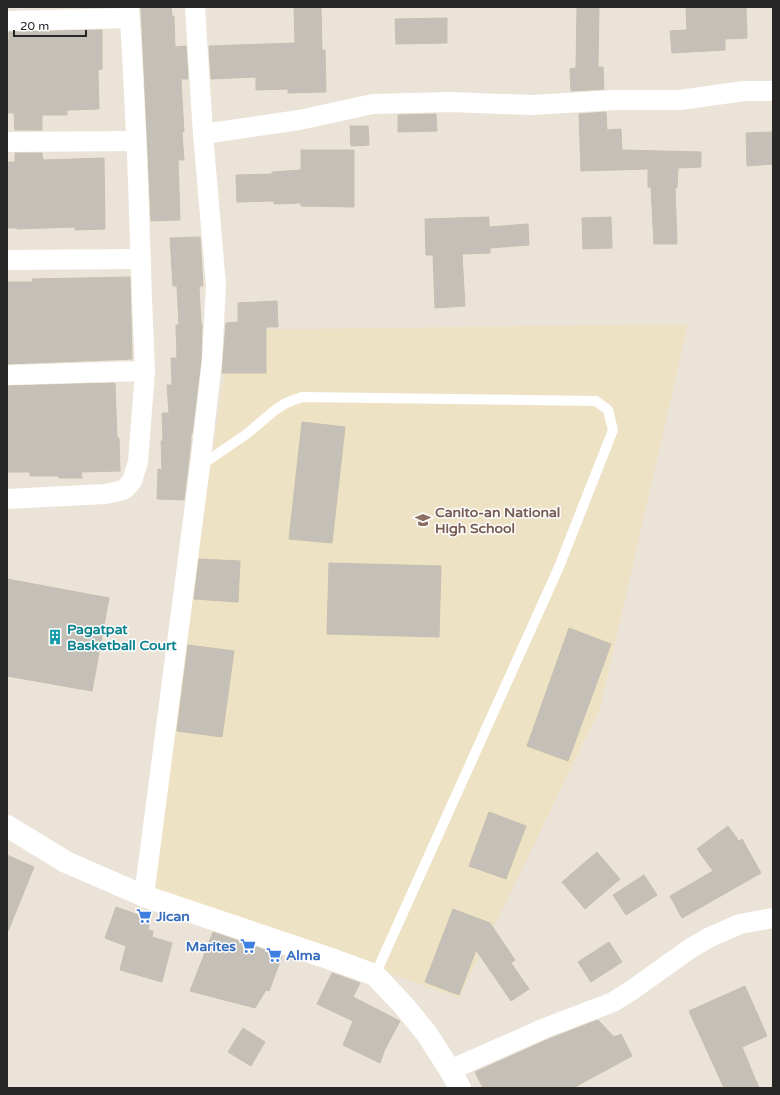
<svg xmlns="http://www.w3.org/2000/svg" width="780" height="1095" font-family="'Varela Round',sans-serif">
	<rect width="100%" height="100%" fill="#ebe3d7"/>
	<path fill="#eee2c5" d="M688,324l-88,385 -141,289 -312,-112 84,-556z"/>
	<g fill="#c5c0b7" stroke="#c5bfb1">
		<path d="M141,7h30l1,9h2l1,31 11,-1 2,33h-7l3,53h-2l2,28h-6l2,60 -29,1 -3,-68z"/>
		<path d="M294,7h27l1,43h3l1,42 -38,1v-4l-32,1v-13l-45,2 -2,-33 86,-3z"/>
		<path d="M577,7h22l-1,60h5l1,22 -33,2 -1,-22 6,-1z"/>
		<path d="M686,7h60l1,31 -22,1v11l-53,3 -2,-22 17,-1z"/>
		<path d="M447,18v25l-51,1 -1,-25z"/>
		<path d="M102,30v39l-4,1 1,39 -32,1v5h-25v15h-27l-1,-17h-7v-71l2,-1v-9z"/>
		<path d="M606,112l1,18 14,-1 1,21 79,2v15l-23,1 -1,20h-2l2,56h-23l-3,-57h-3v-18l-67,2 -2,-57z"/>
		<path d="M436,114l1,17 -39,1v-17z"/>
		<path d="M350,126h18l1,19 -18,1z"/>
		<path d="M773,132v32l-26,2 -1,-33z"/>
		<path d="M301,150h53v57l-53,-1v-3l-27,1v-3l-37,1 -1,-27 36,-1v-2l29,-2z"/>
		<path d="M15,153h27l1,7 61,-2 1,71 -30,1v-3l-58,2v-1h-10v-66h8z"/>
		<path d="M489,217v10l39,-3 1,21 -39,3v5l-28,1 3,52 -30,2 -2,-53h-7l-1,-36z"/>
		<path d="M611,217l1,31 -29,1 -1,-31z"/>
		<path d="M200,237l3,49h-4l2,38h1l-1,36 -9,74h-1v7l-7,59 -27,-1 1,-30 4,1 -1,-29h2l-1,-28h7l-2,-28h5l-1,-27h6l-1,-33h3l-2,-39h-4l-3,-48z"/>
		<path d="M130,277l2,82 -125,5v-82h26l-1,-3z"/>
		<path d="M277,301l1,26h-12v46h-44l4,-50 12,-1v-19z"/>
		<path d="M115,383l2,55h2l1,33 -39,1 1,6h-23l-1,-2h-28v-4h-23v-86z"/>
		<path d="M302,422l43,5 -13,116 -43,-4z"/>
		<path d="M199,559l41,2 -2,41 -44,-3z"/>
		<path d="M329,563l112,3 -2,71 -112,-3z"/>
		<path d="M7,579l102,19 -17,93 -85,-15z"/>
		<path d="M569,628l42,16 -43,117 -41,-15z"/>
		<path d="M188,645l46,6 -12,86 -45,-6z"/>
		<path d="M489,812l37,14 -20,53 -37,-13z"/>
		<path d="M728,826l11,15 3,-2 19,34 -79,45 -12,-22 43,-25 -16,-22z"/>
		<path d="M597,852l23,27 -35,30 -23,-27z"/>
		<path d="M7,855l27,12 -26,64h-1z"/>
		<path d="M644,875l13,20 -31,20 -13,-20z"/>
		<path d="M116,907l34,12 -2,11 5,1 -1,6 20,6 -10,39 -42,-12 6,-24 -21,-8z"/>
		<path d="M453,909l37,14 25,37 -4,3 18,26 -18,12 -35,-51 -17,45 -34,-13z"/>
		<path d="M213,932l69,24 -13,35 -3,-1 -11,18 -65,-17z"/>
		<path d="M609,942l13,20 -31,20 -13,-20z"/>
		<path d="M332,973l28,10 -7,14 47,24 -15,28 -5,14 -37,-18 10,-24 -36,-17z"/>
		<path d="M745,986l22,50 -25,11 17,41h-35l-35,-77z"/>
		<path d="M598,1020l16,17 7,-3 11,22 -59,32h-90l-8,-16 74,-33z"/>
		<path d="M243,1028l22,14 -14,24 -23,-14z"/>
	</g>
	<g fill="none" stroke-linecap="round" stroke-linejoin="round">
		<path stroke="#fff" stroke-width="10" d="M200,466l48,-33 27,-23 11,-7 16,-6 294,4 12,9 5,20 -54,137 -184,408"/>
		<g stroke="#fff" stroke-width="20">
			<path d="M7,21l122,-3"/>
			<path d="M203,134l96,-14 74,-16 77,-2 82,3 83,-5h65l64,-9h29"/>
			<path d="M7,142l129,-1"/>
			<path d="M7,260l134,-1"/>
			<path d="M7,375l138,-4"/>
			<path d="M7,499l98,-5 15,-3 5,-2 7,-8 6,-19 7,-91 -3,-72 -5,-145 -5,-102 -3,-45"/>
			<path d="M144,896l56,-430 12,-105 4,-76 -13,-151 -8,-127"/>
			<path d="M450,1070l95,-42 68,-26 19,-12 59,-42 19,-11 30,-13 33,-6"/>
		</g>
		<path stroke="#fff" stroke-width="22" d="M7,826l59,36 78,34 190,64 41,15 30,32 22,27 23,36 10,18"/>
	</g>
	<defs>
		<symbol id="school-bare" viewBox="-9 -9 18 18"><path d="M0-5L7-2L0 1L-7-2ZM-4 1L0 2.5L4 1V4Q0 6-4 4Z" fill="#8d6e63" stroke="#fff" stroke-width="2.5" paint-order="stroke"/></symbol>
		<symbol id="building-bare" viewBox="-9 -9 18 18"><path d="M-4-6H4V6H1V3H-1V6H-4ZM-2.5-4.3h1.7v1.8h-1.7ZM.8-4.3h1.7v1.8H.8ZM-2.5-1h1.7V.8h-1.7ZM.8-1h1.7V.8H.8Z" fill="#0f9aa8" stroke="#fff" stroke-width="2.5" paint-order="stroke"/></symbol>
		<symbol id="supermarket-bare" viewBox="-9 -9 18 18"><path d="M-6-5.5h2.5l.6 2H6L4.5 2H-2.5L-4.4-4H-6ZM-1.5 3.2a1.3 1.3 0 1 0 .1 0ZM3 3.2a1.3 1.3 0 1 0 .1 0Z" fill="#3f7fe0" stroke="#fff" stroke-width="2.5" paint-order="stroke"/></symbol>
	</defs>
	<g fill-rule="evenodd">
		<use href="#school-bare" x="412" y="509" width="22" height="22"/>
		<use href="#building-bare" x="44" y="626" width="22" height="22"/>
		<use href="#supermarket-bare" x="133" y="905" width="22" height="22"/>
		<use href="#supermarket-bare" x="237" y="935" width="22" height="22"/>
		<use href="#supermarket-bare" x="263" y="944" width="22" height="22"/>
	</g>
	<g text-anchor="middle" stroke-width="3" stroke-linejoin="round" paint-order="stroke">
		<g font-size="14" font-weight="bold" fill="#785e54" stroke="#fff" text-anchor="start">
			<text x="435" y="517">Canito-an National<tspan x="435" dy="16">High School</tspan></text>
		</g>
		<g font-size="14" font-weight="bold" fill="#0d838f" stroke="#fff" text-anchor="start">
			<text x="67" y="634">Pagatpat<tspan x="67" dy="16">Basketball Court</tspan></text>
		</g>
		<g font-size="14" font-weight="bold" fill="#366cbe" stroke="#fff" text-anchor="start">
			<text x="156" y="921">Jican</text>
			<text x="236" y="951" text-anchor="end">Marites</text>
			<text x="286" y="960">Alma</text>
		</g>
	</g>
	<rect width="780" height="1095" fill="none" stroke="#272727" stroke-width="16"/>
	<path d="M14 30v6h72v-6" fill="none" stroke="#272727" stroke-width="2"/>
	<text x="20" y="30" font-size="12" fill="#272727" stroke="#ffffff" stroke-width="3" paint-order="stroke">20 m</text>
</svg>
